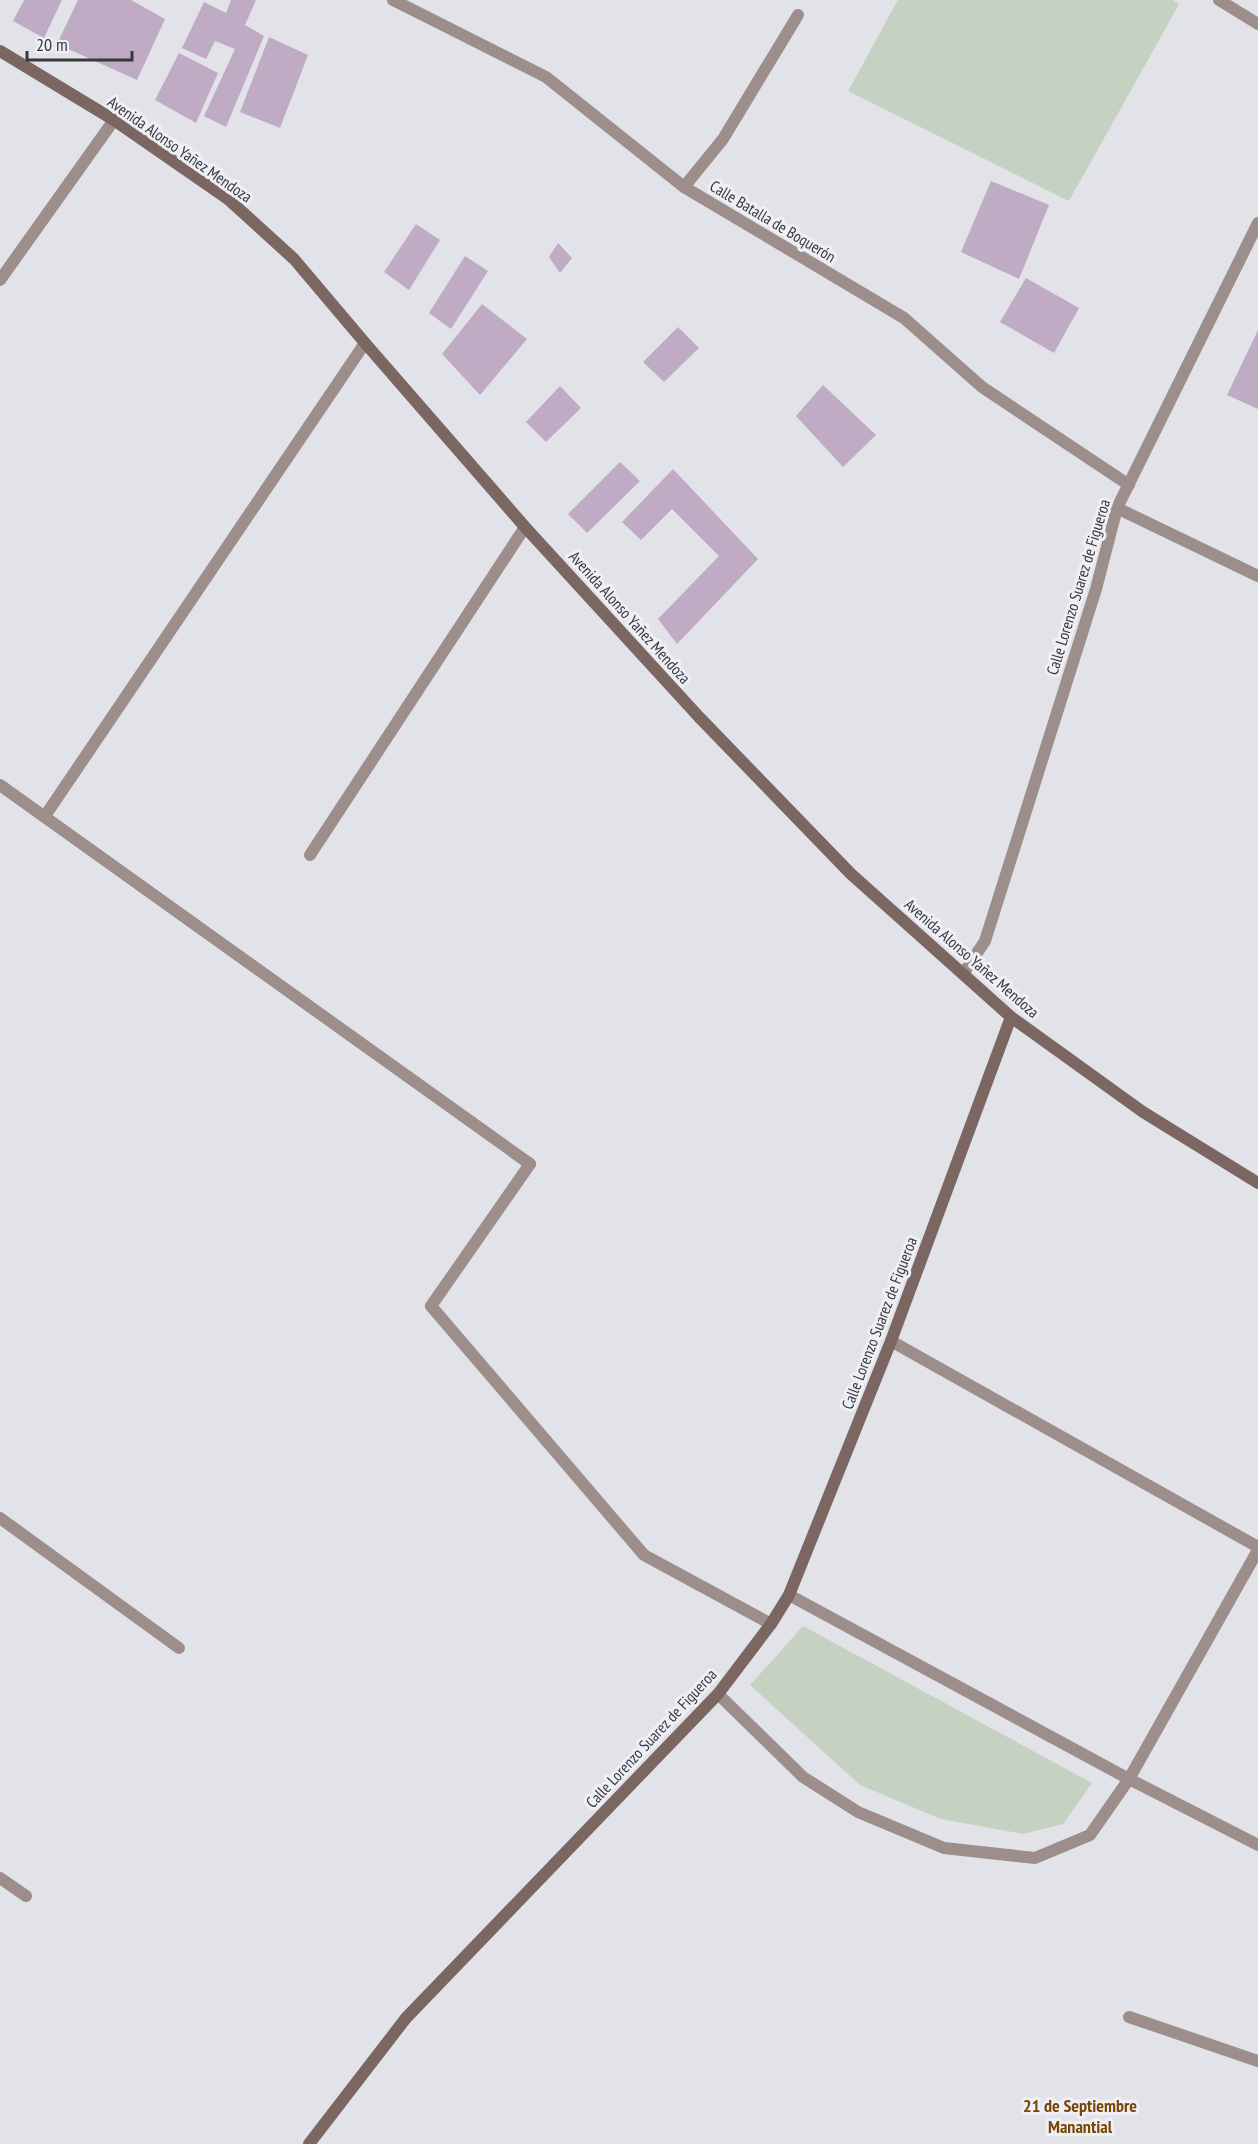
<svg xmlns="http://www.w3.org/2000/svg" width="1258" height="2144" font-family="'PT Sans Narrow',sans-serif">
	<rect width="100%" height="100%" fill="#e2e2e9"/>
	<g fill="#c5d1c1">
		<path d="M898,0h275l6,4 -110,197 -221,-110z"/>
		<path d="M803,1626l289,157 -29,41 -40,10 -82,-15 -81,-34 -110,-100z"/>
	</g>
	<g fill="#bfacc4">
		<path d="M24,0h38l-18,38 -31,-17z"/>
		<path d="M78,0h53l34,19 -28,61 -80,-36z"/>
		<path d="M231,0h25l-11,25 19,11 -38,91 -22,-11 31,-67 -20,-8 -9,18 -24,-11 22,-46 22,11z"/>
		<path d="M269,37l39,18 -28,73 -40,-16z"/>
		<path d="M179,53l39,20 -22,50 -41,-23z"/>
		<path d="M991,181l58,24 -30,74 -58,-27z"/>
		<path d="M416,224l24,16 -31,50 -25,-18z"/>
		<path d="M558,243l14,15 -12,15 -11,-16z"/>
		<path d="M465,256l23,15 -37,58 -22,-16z"/>
		<path d="M1026,278l53,30 -25,45 -54,-31z"/>
		<path d="M482,304l45,35 -47,56 -38,-41z"/>
		<path d="M678,327l21,21 -35,34 -21,-20z"/>
		<path d="M1258,330v79l-31,-14z"/>
		<path d="M823,385l53,50 -33,32 -47,-51z"/>
		<path d="M560,386l21,22 -35,34 -20,-20z"/>
		<path d="M620,462l20,19 -53,52 -19,-19z"/>
		<path d="M673,469l85,90 -81,85 -19,-25 61,-63 -47,-47 -31,31 -19,-18z"/>
	</g>
	<g fill="none" stroke-linecap="round" stroke-linejoin="round">
		<g stroke="#9d8e8c" stroke-width="12">
			<path d="M684,187l39,-48 75,-124"/>
			<path d="M0,280l114,-160"/>
			<path d="M310,855l215,-328"/>
			<path d="M530,1164l-99,142 213,249 127,69"/>
			<path d="M718,1694l85,83 55,35 86,36 91,10 55,-23 39,-56"/>
			<path d="M0,1878l26,18"/>
			<path d="M1129,2017l129,44"/>
		</g>
		<g stroke="#9d8e8c" stroke-width="12">
			<path d="M393,0l153,77 138,110 220,131 78,69 147,98"/>
			<path d="M1219,0l39,24"/>
			<path d="M1117,508l141,68"/>
			<path d="M0,785l530,379"/>
			<path d="M45,816l320,-473"/>
			<path d="M891,1341l367,206"/>
			<path d="M0,1518l179,130"/>
			<path d="M789,1595l340,184 129,66"/>
			<path d="M1129,1779l129,-229"/>
		</g>
		<path stroke="#9d8e8c" stroke-width="12" d="M963,974l22,-33 111,-352 21,-81 141,-285"/>
		<g stroke="#7b6662" stroke-width="12">
			<path d="M0,51l114,69 114,79 66,60 71,84 160,184 174,190 152,157 160,143 132,95 115,71"/>
			<path d="M309,2144l97,-126 312,-324 53,-70 18,-29 102,-254 120,-324"/>
		</g>
	</g>
	<g text-anchor="middle" stroke-width="6" stroke-linejoin="round" paint-order="stroke">
		<g font-size="16" fill="#39393c" stroke="#efeff6">
			<text transform="translate(180 149) rotate(35)" y="6">Avenida Alonso Yañez Mendoza</text>
			<text transform="translate(773 221) rotate(31)" y="6">Calle Batalla de Boquerón</text>
			<text transform="translate(1078 587) rotate(-73)" y="6">Calle Lorenzo Suarez de Figueroa</text>
			<text transform="translate(630 617) rotate(48)" y="6">Avenida Alonso Yañez Mendoza</text>
			<text transform="translate(972 958) rotate(41)" y="6">Avenida Alonso Yañez Mendoza</text>
			<text transform="translate(879 1323) rotate(-69)" y="6">Calle Lorenzo Suarez de Figueroa</text>
			<text transform="translate(651 1738) rotate(-47)" y="6">Calle Lorenzo Suarez de Figueroa</text>
		</g>
		<g font-size="18" font-weight="bold" fill="#794502" stroke="#efeff6">
			<text x="1080" y="2112">21 de Septiembre<tspan x="1080" dy="21">Manantial</tspan></text>
		</g>
	</g>
	<path d="M27 51v9h105v-9" fill="none" stroke="#39393c" stroke-width="3"/>
	<text x="36" y="51" font-size="18" fill="#39393c" stroke="#efeff6" stroke-width="4.5" paint-order="stroke">20 m</text>
</svg>
